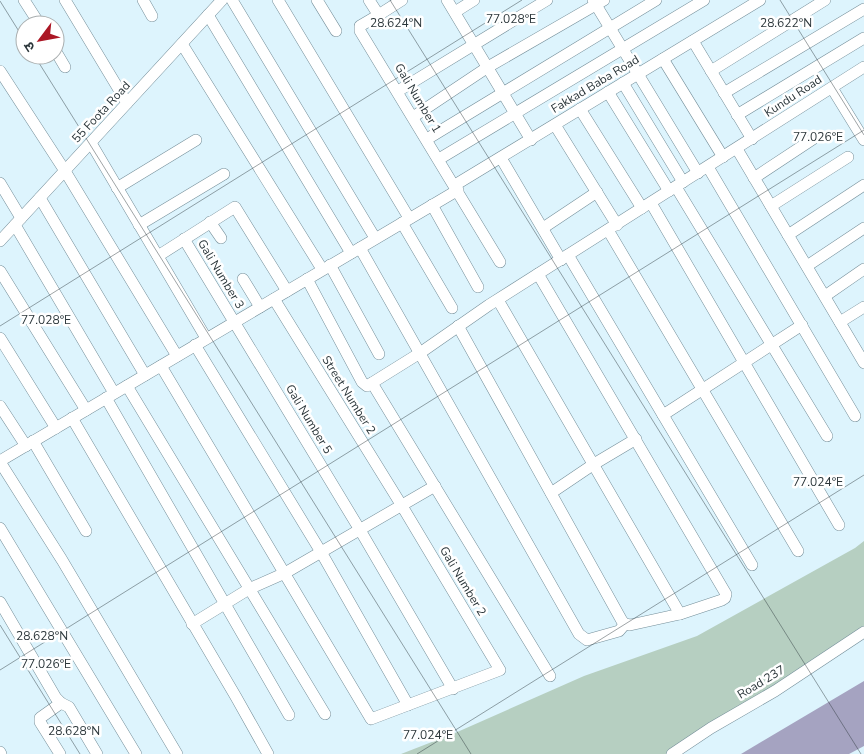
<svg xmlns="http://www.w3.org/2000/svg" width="864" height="754" font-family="'Nunito Sans','Noto Sans Devanagari',sans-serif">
	<rect width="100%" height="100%" fill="#ddf4fd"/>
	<path fill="#b6cfc1" d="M864,541v89l-197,124h-266l54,-21 129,-57 113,-40 158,-88z"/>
	<path fill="#a5a3c1" d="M864,681v65l-15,8h-108z"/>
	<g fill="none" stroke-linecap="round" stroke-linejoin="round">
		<defs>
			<g id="minor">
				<path d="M24,0l16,25"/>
				<path d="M65,0l62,103"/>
				<path d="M143,0l9,16"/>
				<path d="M232,0l143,238"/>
				<path d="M278,0l131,218"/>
				<path d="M317,0l19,31"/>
				<path d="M369,0l7,11 1,5 -17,10v5l140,231"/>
				<path d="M447,0l84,140"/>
				<path d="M593,0l105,173"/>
				<path d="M455,12l19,-12"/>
				<path d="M208,15l143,238"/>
				<path d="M377,16l25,-16"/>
				<path d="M693,41l59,98"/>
				<path d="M182,44l140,225"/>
				<path d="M55,50l10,17"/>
				<path d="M663,59l60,98"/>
				<path d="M0,71l65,100 112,185"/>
				<path d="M711,71l114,-71"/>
				<path d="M623,83l60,99"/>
				<path d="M832,88l32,52"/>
				<path d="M398,91l149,-91"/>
				<path d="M608,92l61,99"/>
				<path d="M724,93l140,-84"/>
				<path d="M580,109l62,99"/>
				<path d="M737,115l127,-77"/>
				<path d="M413,117l75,-50 116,-67"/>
				<path d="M555,125l62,100"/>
				<path d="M427,139l229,-139"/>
				<path d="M91,143l115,195"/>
				<path d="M737,149l127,214"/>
				<path d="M501,158l60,102"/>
				<path d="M439,159l265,-159"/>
				<path d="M708,167l147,249"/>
				<path d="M754,178l59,-39"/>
				<path d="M0,183l21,35"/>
				<path d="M455,185l305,-185"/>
				<path d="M676,187l151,249"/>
				<path d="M117,188l79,-48"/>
				<path d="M40,198l105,177"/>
				<path d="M651,203l188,322"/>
				<path d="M432,205l46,82"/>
				<path d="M771,206l77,-49"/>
				<path d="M210,222l11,16"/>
				<path d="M402,223l50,85"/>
				<path d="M15,225l99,168"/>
				<path d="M139,225l85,-51"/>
				<path d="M543,228l54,-36"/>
				<path d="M608,230l190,321"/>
				<path d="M788,235l76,-50"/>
				<path d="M184,239l176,291 93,159"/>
				<path d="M0,241l222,-241"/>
				<path d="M360,248l219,386 8,6 32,-9 6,-7"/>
				<path d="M568,255l184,310"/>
				<path d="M158,256l77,-49 52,84"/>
				<path d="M330,265l49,89"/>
				<path d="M807,266l57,-38"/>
				<path d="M0,271l86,139"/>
				<path d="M538,274l188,320 -1,4 -3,2 -42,14"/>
				<path d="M243,279l17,28"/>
				<path d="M307,279l55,103 5,4 53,-33 69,-48 375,-238"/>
				<path d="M825,296l39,-27"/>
				<path d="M840,322l24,-15"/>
				<path d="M458,326l164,295 3,3 5,1 50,-11 -182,-314"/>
				<path d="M0,338l56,90"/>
				<path d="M195,345l126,207 87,153"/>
				<path d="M161,366l210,353 129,-49 -98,-164 -128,-207"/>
				<path d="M372,383l178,293"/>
				<path d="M127,386l198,328"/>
				<path d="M106,398l183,317"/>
				<path d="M0,406l26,40"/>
				<path d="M663,415l139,-90"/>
				<path d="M72,418l164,279 32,57"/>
				<path d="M33,441l53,90"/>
				<path d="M0,461l458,-271"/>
				<path d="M0,462l62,98 115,194"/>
				<path d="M551,493l43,-29 42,-25"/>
				<path d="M0,528l136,226"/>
				<path d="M0,602l56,96 5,5 8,4 28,47"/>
				<path d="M192,624l57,-35 36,-16 150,-87"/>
				<path d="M0,752l1,2"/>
				<path d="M60,754l-20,-32v-4l21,-15"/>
				<path d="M672,754l39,-26 64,-37 89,-59"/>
			</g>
		</defs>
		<use href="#minor" stroke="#758f9a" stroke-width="12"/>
		<use href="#minor" stroke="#fff" stroke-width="11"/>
	</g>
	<path fill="none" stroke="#2b363a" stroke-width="1" stroke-opacity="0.45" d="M390,0l471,754M780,0l84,135M0,1l25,40M34,55l437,699M0,326l522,-326M0,625l80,129M0,670l864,-540M417,754l447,-279"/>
	<g text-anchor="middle" stroke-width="5" stroke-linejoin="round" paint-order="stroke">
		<g font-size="12" fill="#2b363a" stroke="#fff">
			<text transform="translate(595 84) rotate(-31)" y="4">Fakkad Baba Road</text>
			<text transform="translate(793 96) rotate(-33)" y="4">Kundu Road</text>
			<text transform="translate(418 98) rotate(59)" y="4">Gali Number 1</text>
			<text transform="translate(101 112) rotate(-47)" y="4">55 Foota Road</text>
			<text transform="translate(221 274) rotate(59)" y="4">Gali Number 3</text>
			<text transform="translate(349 395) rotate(58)" y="4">Street Number 2</text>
			<text transform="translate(309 419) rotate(59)" y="4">Gali Number 5</text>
			<text transform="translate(463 581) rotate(59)" y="4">Gali Number 2</text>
			<text transform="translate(761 682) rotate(-31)" y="4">Road 237</text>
		</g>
	</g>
	<g font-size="12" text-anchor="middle" fill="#2b363a" stroke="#fff" stroke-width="5" stroke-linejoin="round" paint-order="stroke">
		<text x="511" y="23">77.028°E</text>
		<text x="396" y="27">28.624°N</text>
		<text x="786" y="27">28.622°N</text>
		<text x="818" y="141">77.026°E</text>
		<text x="46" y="324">77.028°E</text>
		<text x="818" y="486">77.024°E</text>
		<text x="42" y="640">28.628°N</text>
		<text x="46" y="668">77.026°E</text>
		<text x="74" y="735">28.628°N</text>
		<text x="428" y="739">77.024°E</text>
	</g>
	<g transform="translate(40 40) rotate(238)"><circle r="24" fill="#ffffff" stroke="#aaafb0"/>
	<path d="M0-4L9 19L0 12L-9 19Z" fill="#ab1725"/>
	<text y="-8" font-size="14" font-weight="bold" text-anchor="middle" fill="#2b363a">उ</text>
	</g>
</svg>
